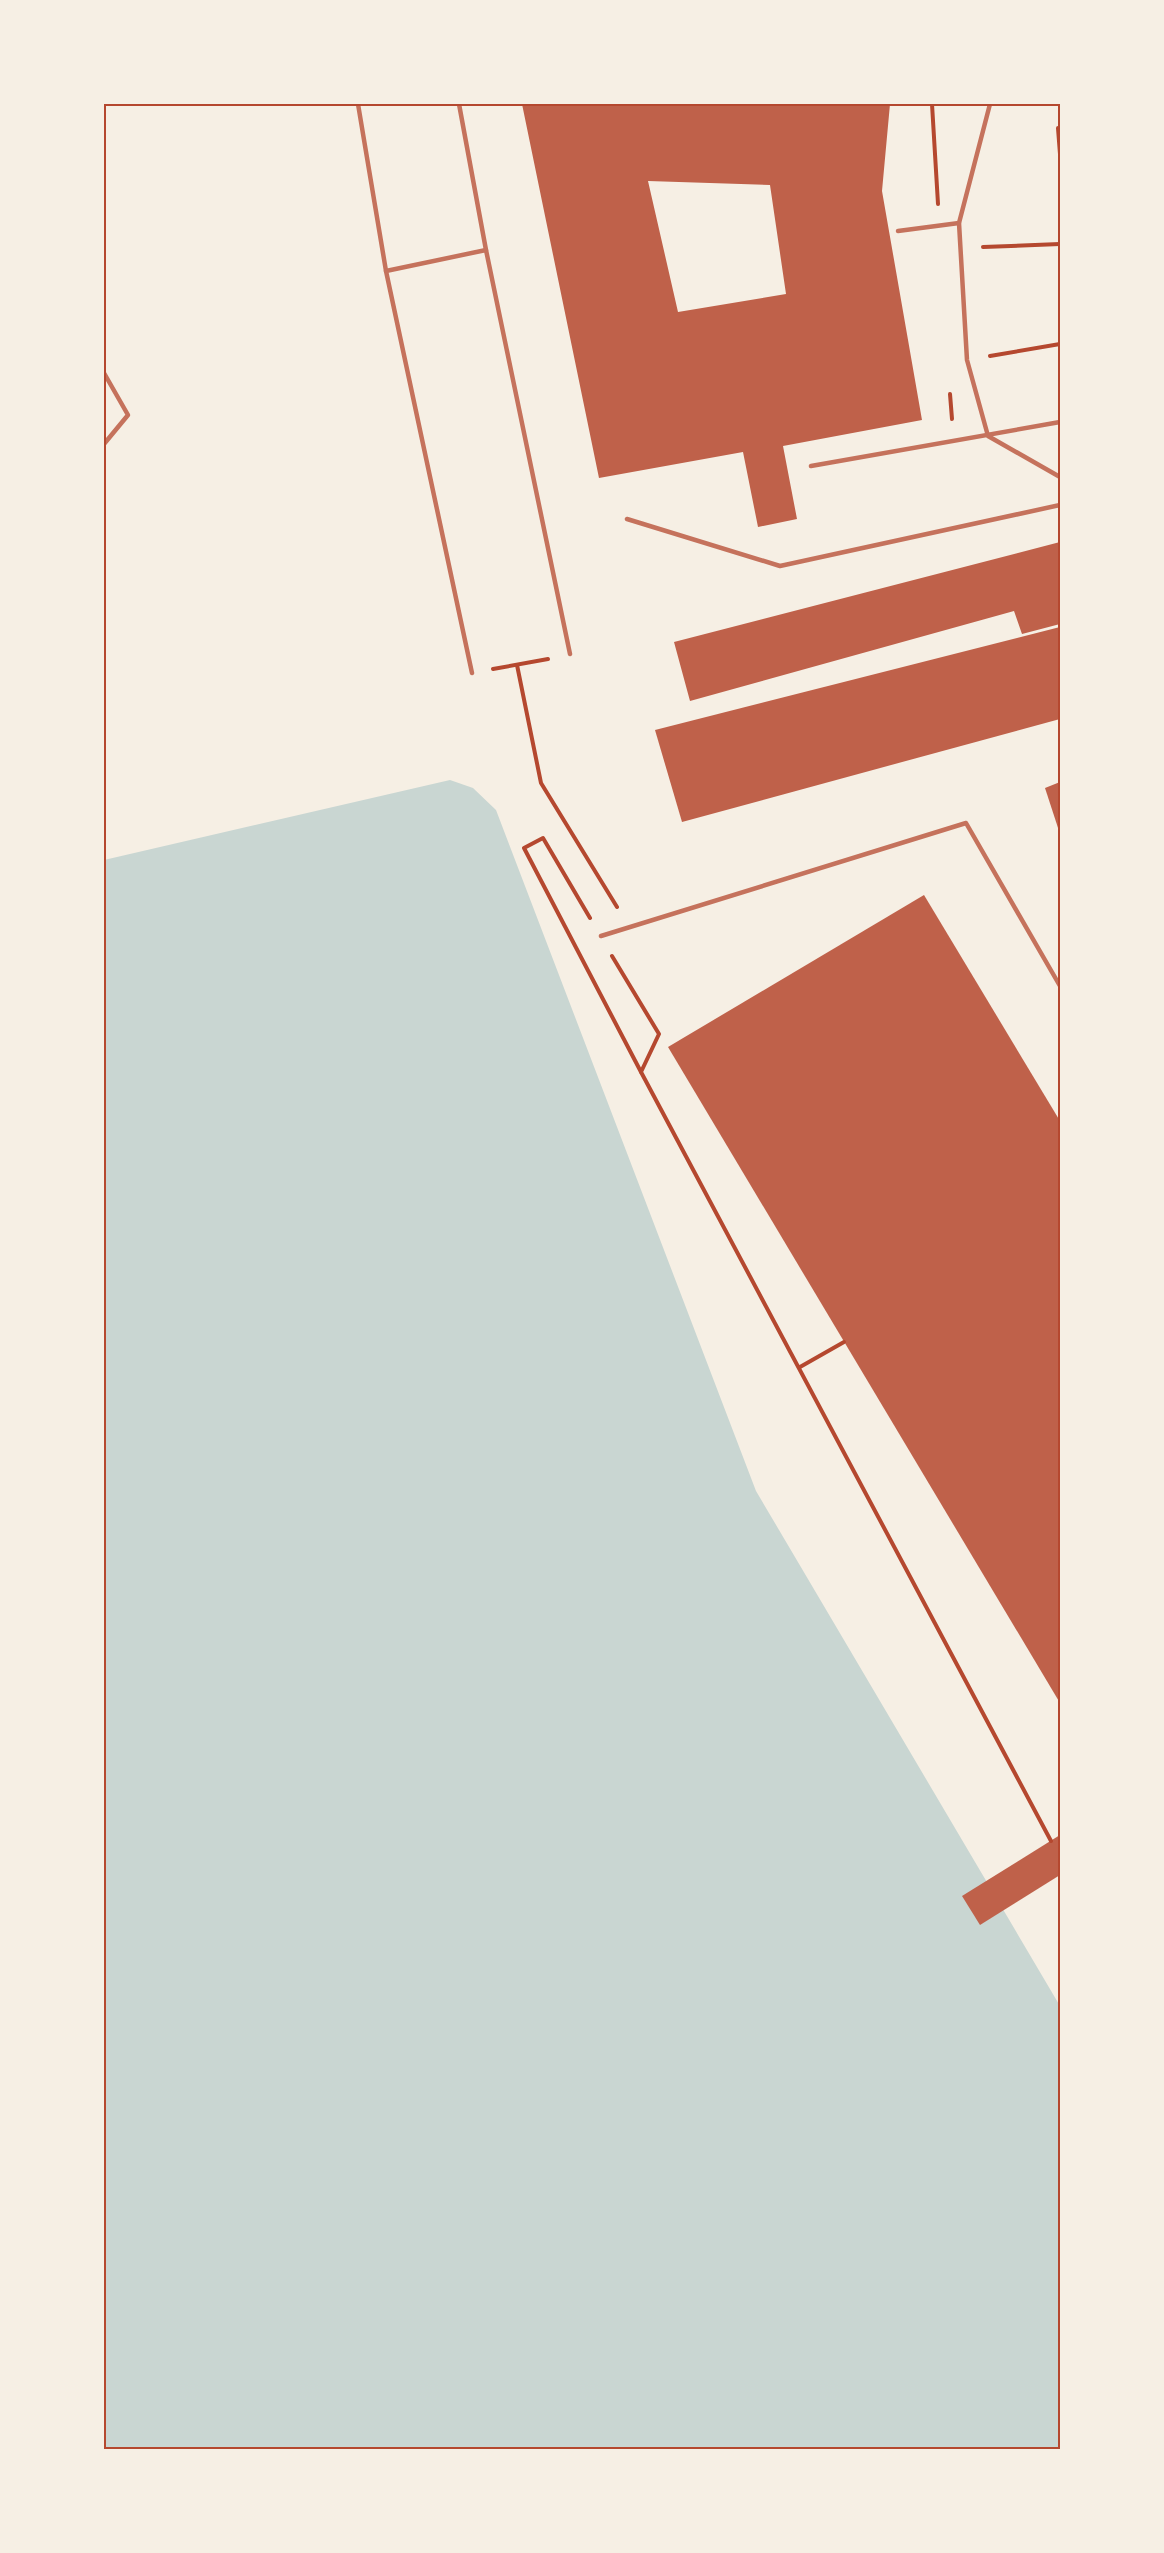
<svg xmlns="http://www.w3.org/2000/svg" width="1164" height="2553" font-family="Rubik,sans-serif">
	<rect width="100%" height="100%" fill="#f6efe4"/>
	<path fill="#c9d6d2" d="M450,780l23,8 23,22 260,681 304,515v443h-956v-1589z"/>
	<g fill="#bf614a" fill-rule="evenodd">
		<path d="M522,104h368l-8,87 40,229 -139,26 14,73 -39,8 -15,-75 -144,26zM648,181l122,4 16,109 -108,18z"/>
		<path d="M1060,542v82l-38,10 -8,-23 -324,90 -16,-59z"/>
		<path d="M1060,627v92l-378,103 -27,-92z"/>
		<path d="M1060,782v52l-15,-46z"/>
		<path d="M924,895l136,226v582l-392,-656z"/>
		<path d="M1060,1835v40l-80,50 -18,-29z"/>
	</g>
	<g fill="none" stroke-linecap="round" stroke-linejoin="round">
		<g stroke="#b5482f" stroke-width="4">
			<path d="M932,104l6,100"/>
			<path d="M1060,128h-2l2,26"/>
			<path d="M983,247l77,-3"/>
			<path d="M990,356l70,-12"/>
			<path d="M950,394l2,25"/>
			<path d="M517,665l24,118 76,124"/>
			<path d="M493,669l55,-10"/>
			<path d="M590,918l-47,-80 -19,10 117,224"/>
			<path d="M612,956l47,78 -18,38 410,769"/>
			<path d="M800,1367l44,-25"/>
		</g>
		<g stroke="#c5725c" stroke-width="4.5">
			<path d="M358,104l28,167 86,402"/>
			<path d="M459,104l27,146 84,404"/>
			<path d="M990,104l-31,119 8,137 21,76 72,41"/>
			<path d="M898,231l61,-8"/>
			<path d="M386,271l100,-21"/>
			<path d="M104,373l24,42 -24,29"/>
			<path d="M811,466l249,-44"/>
			<path d="M627,519l153,47 280,-61"/>
			<path d="M601,936l365,-113 94,163"/>
		</g>
	</g>
	<rect width="1164" height="2553" fill="none" stroke="#f6efe4" stroke-width="210"/>
	<rect x="105" y="105" width="954" height="2343" fill="none" stroke="#b5482f" stroke-width="2"/>
</svg>
